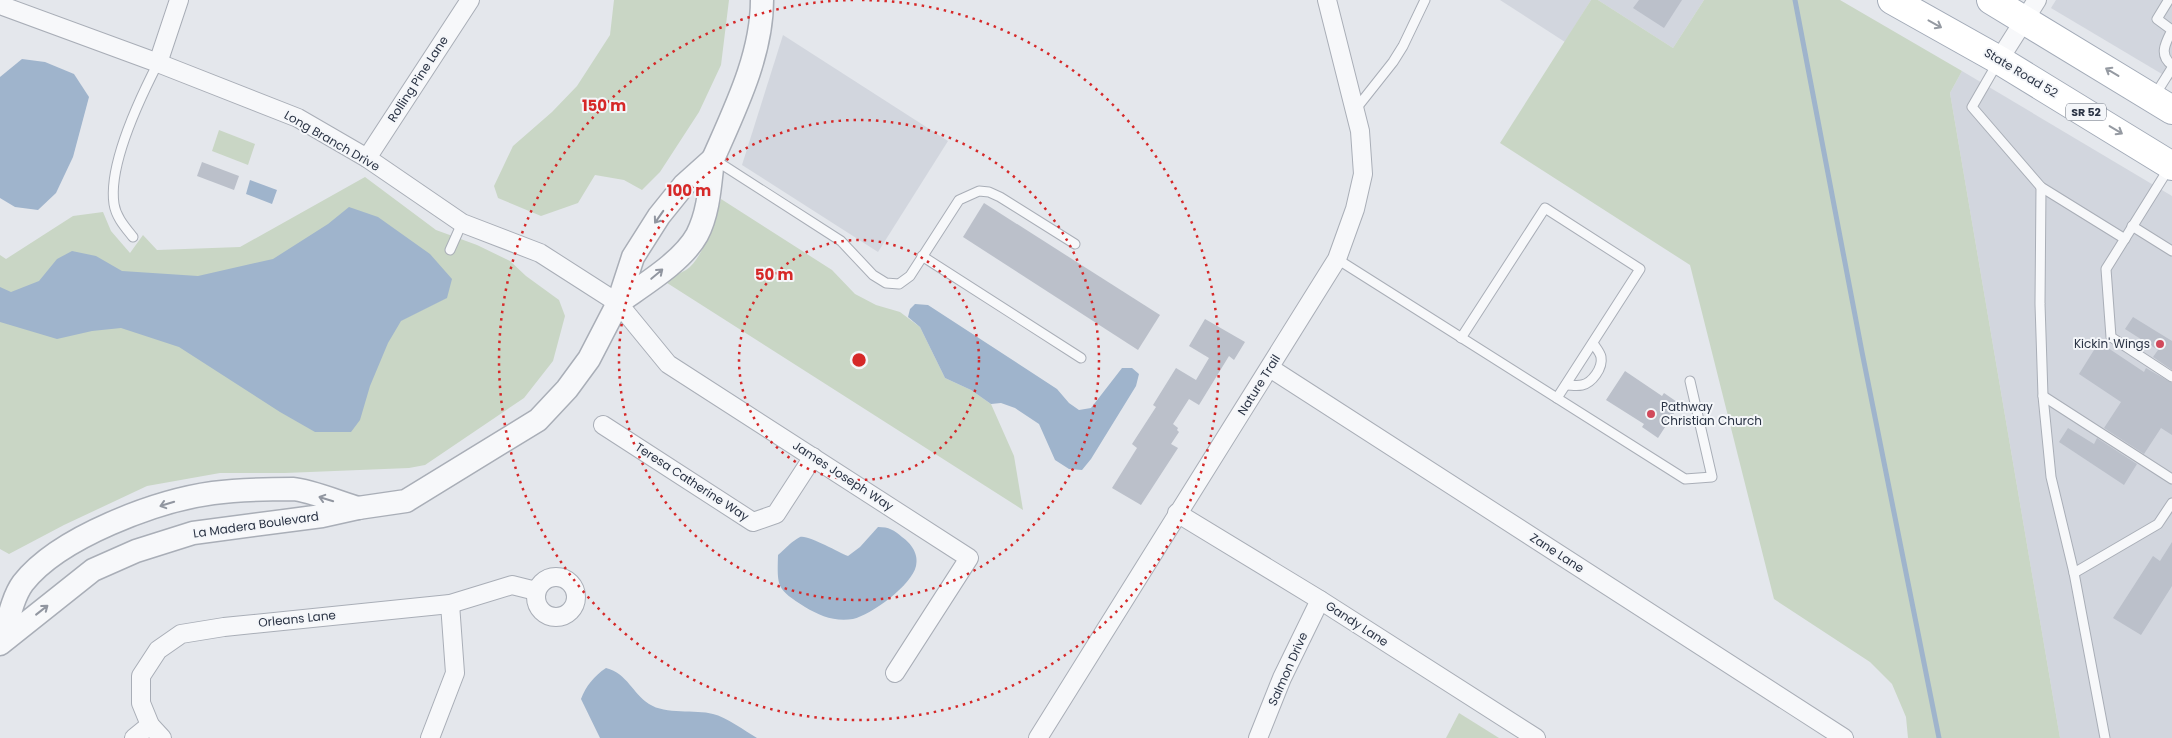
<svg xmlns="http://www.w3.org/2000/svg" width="2172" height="738" font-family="Poppins,sans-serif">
	<rect width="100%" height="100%" fill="#e4e7ec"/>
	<g fill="#d2d6de">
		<path d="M1500,0h91l-26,42z"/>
		<path d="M1598,0h106l-31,48z"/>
		<path d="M2056,0h116v80l-121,-72z"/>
		<path d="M783,35l165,106 -70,111 -136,-87z"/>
		<path d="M1962,71l210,125v542h-112l-110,-645z"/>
	</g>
	<g fill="#c9d6c5">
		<path d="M614,0h115l-8,65 -22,47 -39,60 -18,18 -18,-10 -29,-5 -17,28 -37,13 -43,-18 -4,-12 19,-40 39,-34 25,-26 33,-51z"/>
		<path d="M1591,0h7l75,48 31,-48h136l122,71 -12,22 110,645h-152l-2,-21 -14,-33 -22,-22 -96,-63 -84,-334 -190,-122z"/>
		<path d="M219,130l36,14 -7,21 -36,-14z"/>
		<path d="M365,177l71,53 41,15 33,16 16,15 33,24 6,16 -12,45 -29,37 -99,67 -16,3 -124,5h-65l-73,13 -83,39 -55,29 -9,-5v-294l6,4 67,-43 30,-4 8,19 19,22 13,-18 14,15 83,-3z"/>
		<path d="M721,199l111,71 23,24 21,11 24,7 20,15 25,51 26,12 20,14 23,52 9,54 -359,-229c7,-4 15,-7 22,-11 17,-11 30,-52 35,-71z"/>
		<path d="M1459,713l40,25h-53z"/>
	</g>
	<g fill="#9fb4cc">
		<path d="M22,59l23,3 29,12 15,23 -16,60 -17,36 -18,17 -23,-3 -15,-9v-121z"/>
		<path d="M250,180l27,10 -5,14 -26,-10z"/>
		<path d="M349,207l29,10 52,37 22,25 -5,19 -46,23 -13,22 -18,43 -10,34 -9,12h-36l-35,-20 -101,-65 -58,-19 -29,3 -35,8 -57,-17v-35l11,5 28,-11 18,-22 15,-8 24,5 26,15 76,5 75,-17 55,-35z"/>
		<path d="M915,304l13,1 129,84 12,14 10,7 12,-2 31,-40h10l7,6 -3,12 -45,73 -9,11 -13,-1 -14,-9 -16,-36 -24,-16 -14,-5 -10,1 -20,-14 -26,-12 -25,-51 -12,-10 2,-8z"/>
		<path d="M878,527c11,0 16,3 24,10 9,6 17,17 14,29 -4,19 -45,49 -63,53 -18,3 -33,-3 -48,-12 -28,-18 -28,-19 -27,-52 7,-6 14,-14 22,-18 7,-3 38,15 48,19l12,-9z"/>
		<path d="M606,668c22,6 26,25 43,36 17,11 46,5 64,10 13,3 32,17 44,24h-157l-19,-39c5,-13 13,-23 25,-31z"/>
	</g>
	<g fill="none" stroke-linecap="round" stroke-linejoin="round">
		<path stroke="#9fb4cc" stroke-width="5" d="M1795,0l67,352 77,386"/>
	</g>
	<g fill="#bbc0ca">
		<path d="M1639,0h43l-18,28 -31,-20z"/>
		<path d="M202,162l37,14 -5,14 -37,-14z"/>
		<path d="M984,203l176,112 -22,35 -175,-113z"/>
		<path d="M2133,317l39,24v29l-19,-13 5,-7 -33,-21z"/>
		<path d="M1205,319l40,23 -11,18 -5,-4 -30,49 -10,-6 -16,25 5,4 -1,2 2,2 -8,12 7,4 -37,57 -29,-17 25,-40 -5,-4 24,-37 -3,-2 23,-37 20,12 13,-22 -20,-12z"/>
		<path d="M2099,342l45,30 2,-4 26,15v52l-11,-7 -17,26 -40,-26 17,-26 -42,-28z"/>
		<path d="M1625,371l37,25 2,-3 16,11 -22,34 -16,-11 2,-3 -38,-24z"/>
		<path d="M2068,428l26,16 3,-6 40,26 -13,21 -65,-43z"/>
		<path d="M2172,542v44l-31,49 -28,-17 40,-62 7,5z"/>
	</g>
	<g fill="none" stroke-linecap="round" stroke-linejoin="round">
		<defs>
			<g id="service">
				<path d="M2168,1l-11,18 15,11c-6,12 -14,25 0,35"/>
				<path d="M1998,62l-26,45 69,80 84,52"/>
				<path d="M2155,95l17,-27"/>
				<path d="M1355,110l38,-48 10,-16 22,-46"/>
				<path d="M715,160l126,81 32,34 13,8 13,1 11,-8 49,-76 20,-9 10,1 11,5 75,47"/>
				<path d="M2169,168l-63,101 5,68 61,40"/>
				<path d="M2041,187l-1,117 3,92 8,81 23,96 31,165"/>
				<path d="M2132,226l40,25"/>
				<path d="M133,237c-8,-10 -17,-20 -19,-33 -6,-40 26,-106 44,-141"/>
				<path d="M450,250l12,-27"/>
				<path d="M922,256l159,102"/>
				<path d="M1337,259l348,220 27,-2 -22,-96"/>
				<path d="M1461,338l84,-130 95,61 -83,129"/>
				<path d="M1566,385c5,0 11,1 16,0 10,-2 21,-17 19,-28 -1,-5 -6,-10 -8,-14"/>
				<path d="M2043,396l129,83"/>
				<path d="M2074,573l84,-49 14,-21"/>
			</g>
			<g id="minor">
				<path d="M0,5l158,58 140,55 69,40 95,65 78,30 78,50 50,61 301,194 -74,115"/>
				<path d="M1999,60l38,-60"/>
				<path d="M158,63l21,-63"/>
				<path d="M367,158l103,-158"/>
				<path d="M1270,368l574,370"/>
				<path d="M603,425l150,97 23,-8 37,-57"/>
				<path d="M1177,513l143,87 216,138"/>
				<circle cx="556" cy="597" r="20"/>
				<path d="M134,738l16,-13"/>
				<path d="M162,738l-12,-13 -9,-22v-27l17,-26 23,-16 43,-7 226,-23 62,-19 24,6"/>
				<path d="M430,738l25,-65 -5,-69"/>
				<path d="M1038,738l299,-479 18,-50 8,-35 -3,-43 -33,-131"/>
				<path d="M1258,738l24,-60 38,-78"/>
			</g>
			<g id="tertiary">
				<path d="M713,159c22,-50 49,-104 49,-159"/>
				<path d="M358,508l48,-7 132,-81 29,-31 22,-30 29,-56 15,-46 26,-41 25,-31 29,-26c-3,25 -4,53 -16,76 -15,27 -54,50 -79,68"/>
				<path d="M0,644l93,-74 43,-19 57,-18 129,-17 36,-8c-17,-5 -49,-18 -65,-19 -24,0 -57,1 -80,4 -57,8 -154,44 -190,90 -11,15 -15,39 -20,57"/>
			</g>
			<g id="primary">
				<path d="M1892,0l107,60 173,106"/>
				<path d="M1991,0l181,110"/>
			</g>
		</defs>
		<use href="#service" stroke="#a9aeb7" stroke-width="11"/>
		<use href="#minor" stroke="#a9aeb7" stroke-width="20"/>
		<use href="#tertiary" stroke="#a9aeb7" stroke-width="25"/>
		<use href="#primary" stroke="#a3abb8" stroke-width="30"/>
		<use href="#service" stroke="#f7f8fa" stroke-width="9"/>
		<use href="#minor" stroke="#f7f8fa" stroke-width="18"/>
		<use href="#tertiary" stroke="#f7f8fa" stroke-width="22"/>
		<use href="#primary" stroke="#fff" stroke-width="28"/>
	</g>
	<defs><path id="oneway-shaft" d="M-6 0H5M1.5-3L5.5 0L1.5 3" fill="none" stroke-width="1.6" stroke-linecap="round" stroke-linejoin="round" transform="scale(1.25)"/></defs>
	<g stroke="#959aa2">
		<use href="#oneway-shaft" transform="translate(1935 24) rotate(29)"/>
		<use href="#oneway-shaft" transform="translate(2112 72) rotate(-149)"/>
		<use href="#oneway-shaft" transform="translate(2116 130) rotate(31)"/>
	</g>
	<g stroke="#9196a0">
		<use href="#oneway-shaft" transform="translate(659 217) rotate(125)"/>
		<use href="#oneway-shaft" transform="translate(657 274) rotate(-40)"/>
		<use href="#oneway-shaft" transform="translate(326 499) rotate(-163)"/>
		<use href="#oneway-shaft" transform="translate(167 504) rotate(163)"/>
		<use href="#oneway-shaft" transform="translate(42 610) rotate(-38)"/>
	</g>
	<g fill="none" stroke="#d62828" stroke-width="2.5" stroke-dasharray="2.5 5">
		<circle cx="859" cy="360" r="120"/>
		<circle cx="859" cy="360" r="240"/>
		<path d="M862 0A360 360 0 1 1 856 0"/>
	</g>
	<g fill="#d1495b" stroke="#f4f6f9" stroke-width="2">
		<circle cx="2160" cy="344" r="5"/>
		<circle cx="1651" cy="414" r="5"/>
	</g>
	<g text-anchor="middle" stroke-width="4" stroke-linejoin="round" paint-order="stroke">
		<rect fill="#f4f6f9" stroke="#676e7b" stroke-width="1" x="2066" y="103.5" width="40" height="17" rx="4"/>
		<g font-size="11" font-weight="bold" fill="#2b3445">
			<text x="2086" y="116">SR 52</text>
		</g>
		<g font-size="12" fill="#2b3445" stroke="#f4f6f9">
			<text transform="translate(2021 73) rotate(31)" y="4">State Road 52</text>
			<text transform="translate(418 79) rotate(-57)" y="4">Rolling Pine Lane</text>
			<text transform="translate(332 141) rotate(30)" y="4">Long Branch Drive</text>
			<text transform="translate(1259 385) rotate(-58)" y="4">Nature Trail</text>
			<text transform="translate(843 476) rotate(33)" y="4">James Joseph Way</text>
			<text transform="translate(692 482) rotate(33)" y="4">Teresa Catherine Way</text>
			<text transform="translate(256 525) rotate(-8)" y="4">La Madera Boulevard</text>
			<text transform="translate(1557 553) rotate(33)" y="4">Zane Lane</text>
			<text transform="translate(297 619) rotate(-6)" y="4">Orleans Lane</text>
			<text transform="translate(1357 624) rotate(33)" y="4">Gandy Lane</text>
			<text transform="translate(1288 669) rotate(-66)" y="4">Salmon Drive</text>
		</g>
		<g font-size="12" fill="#2b3445" stroke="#f4f6f9" text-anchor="end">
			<text x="2150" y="348">Kickin' Wings</text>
			<text x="1661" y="411" text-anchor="start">Pathway<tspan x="1661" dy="14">Christian Church</tspan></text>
		</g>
	</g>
	<circle cx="859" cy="360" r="8" fill="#d62828" stroke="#f4f6f9" stroke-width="2.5"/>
	<g font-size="15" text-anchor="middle" font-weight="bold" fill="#d62828" stroke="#f4f6f9" stroke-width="4" stroke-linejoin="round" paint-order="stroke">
		<text x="604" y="111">150 m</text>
		<text x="689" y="196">100 m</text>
		<text x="774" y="280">50 m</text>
	</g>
</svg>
